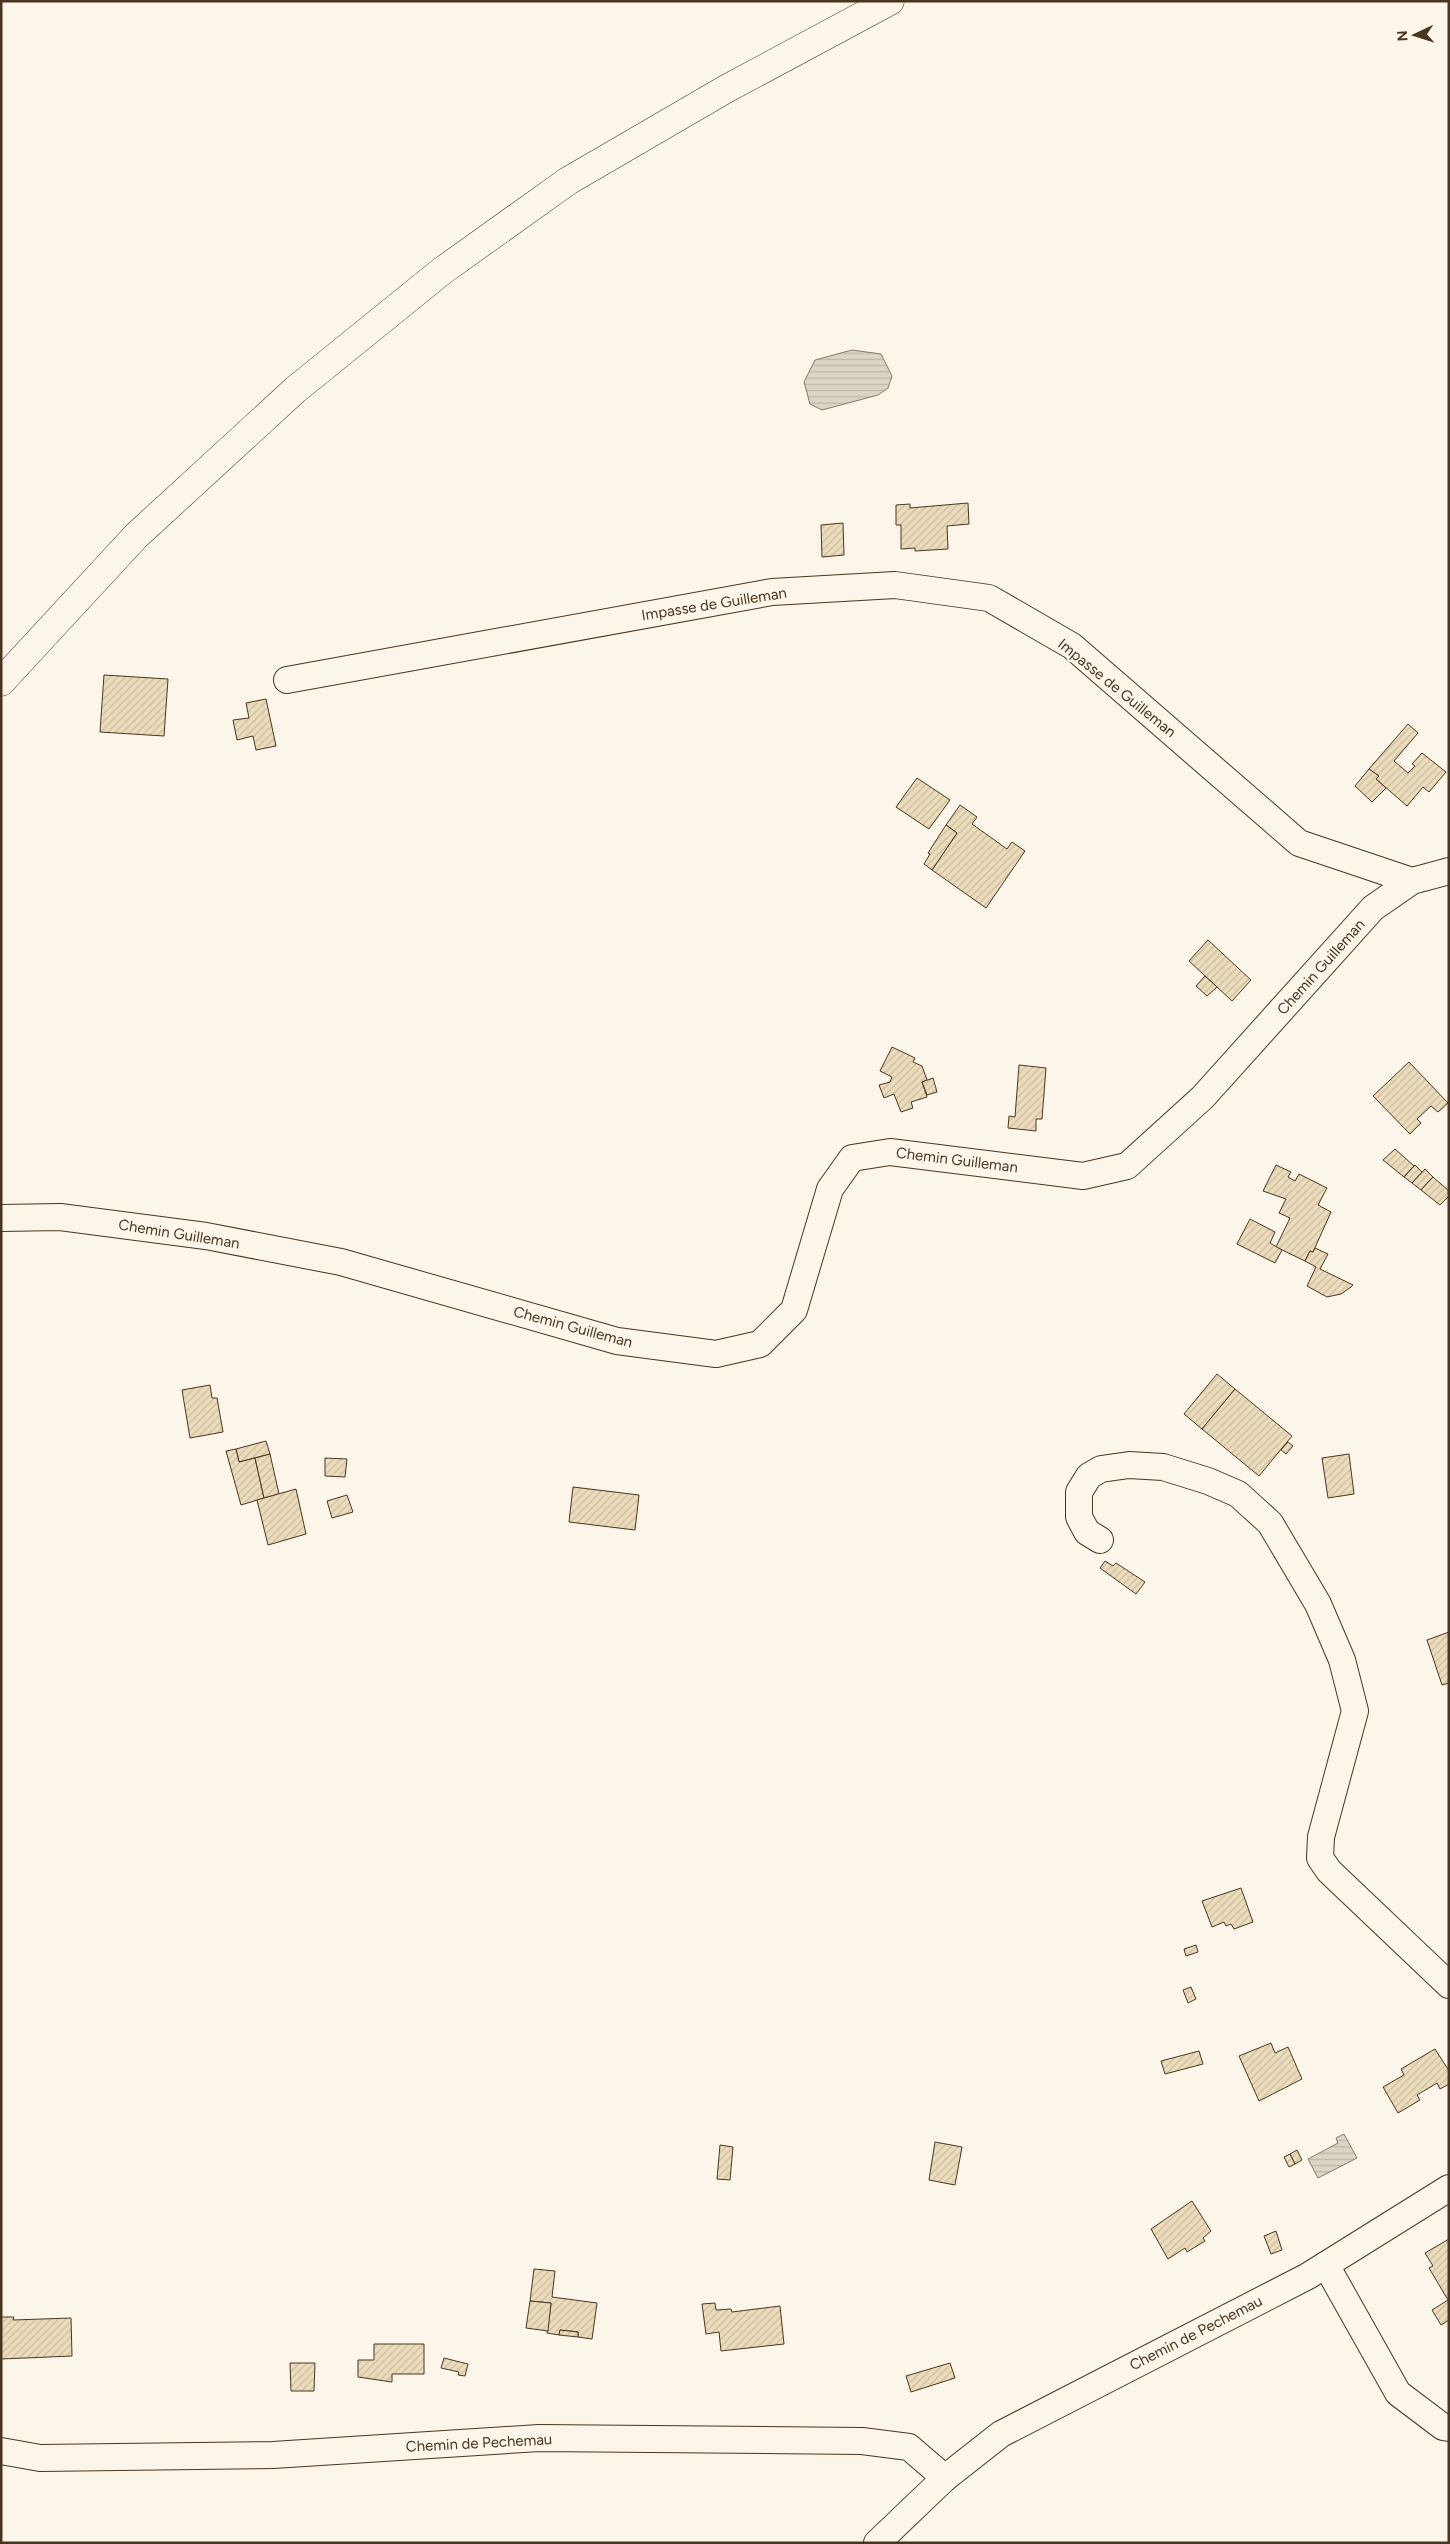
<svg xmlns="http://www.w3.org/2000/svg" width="1450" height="2544" font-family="Figtree,sans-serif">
	<defs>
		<pattern id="water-rules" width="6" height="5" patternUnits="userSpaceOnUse" patternTransform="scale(1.25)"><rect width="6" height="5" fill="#dcd4c6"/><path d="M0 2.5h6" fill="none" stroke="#beb7aa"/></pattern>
		<pattern id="building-hatch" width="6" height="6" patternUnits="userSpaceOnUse" patternTransform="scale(1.25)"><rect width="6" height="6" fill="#ecdcbc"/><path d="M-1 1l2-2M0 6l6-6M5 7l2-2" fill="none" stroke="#ccbda1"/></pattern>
	</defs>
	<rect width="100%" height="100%" fill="#fbf6e9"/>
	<g fill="url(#water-rules)" stroke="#887966">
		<path d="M852,350l29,4 11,22 -4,12 -10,7 -56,15 -12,-6 -6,-22 11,-22z"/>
		<path d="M1344,2134l13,24 -39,20 -10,-19 30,-16 -2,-5z"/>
	</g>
	<g fill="url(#building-hatch)" stroke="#4a3520">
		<path d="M968,503l1,21 -22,2 1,23 -33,2v-3l-14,1v-24h-5v-20l14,-1v4z"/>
		<path d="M843,523l1,32 -22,2 -1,-32z"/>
		<path d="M104,675l64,4 -4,57 -64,-4z"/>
		<path d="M266,699l10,47 -20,4 -3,-14 -16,4 -4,-20 16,-2 -3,-15z"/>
		<path d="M1408,724l10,9 -24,28 14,12 7,-7 -3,-2 10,-11 24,19 -17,20 -6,-5 -16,19 -31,-27 3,-3 -10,-7z"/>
		<path d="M1369,769l10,7 -3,3 10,9 -14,14 -17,-16z"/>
		<path d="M917,778l33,22 -21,29 -33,-22z"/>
		<path d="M960,805l17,12 -5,7 35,25 5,-7 13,9 -39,57 -54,-38 25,-37 -11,-8z"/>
		<path d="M946,825l11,8 -25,37 -8,-6 6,-10 -2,-1z"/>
		<path d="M1208,940l43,40 -19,21 -43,-40z"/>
		<path d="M1205,976l12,11 -10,9 -11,-10z"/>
		<path d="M892,1047l23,11 -2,4 9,4 5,14 -5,2 5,15 -16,5 2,6 -12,4 -7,-18 -10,4 -5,-13 11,-3 2,-5 -12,-6z"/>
		<path d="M1409,1062l39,41 -10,9 -7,-6 -14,13 4,4 -11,11 -37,-38z"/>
		<path d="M1019,1065l27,3 -4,51h-6v12l-28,-3 1,-12 6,1z"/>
		<path d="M933,1078l4,14 -10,3 -5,-13z"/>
		<path d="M1395,1149l19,17 -10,11 -21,-17z"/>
		<path d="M1276,1165l15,7 -3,5 7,4 4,-7 28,14 -9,17 13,7 -18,40 -3,-1 -5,10 -29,-14 14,-29 -11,-5 7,-14 -23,-8z"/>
		<path d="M1415,1165l7,7 -10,11 -8,-6z"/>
		<path d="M1425,1169l8,8 -12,13 -9,-7z"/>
		<path d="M1433,1177l16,14v5l-9,9 -19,-15z"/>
		<path d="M1250,1219l25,13 -5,11 12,7 -7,13 -38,-19z"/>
		<path d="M1315,1248l13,6 -8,15 33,16 -2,2 -10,7 -14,3 -20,-11 9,-19 -11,-6 5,-10 3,1z"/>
		<path d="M1217,1374l18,15 -33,40 -18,-15z"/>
		<path d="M210,1385l2,13h5l6,34 -33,6 -8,-48z"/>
		<path d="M1235,1389l57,47 -33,40 -57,-47z"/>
		<path d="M266,1441l4,13 -31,8 -3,-13z"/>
		<path d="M1288,1442l5,4 -7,8 -5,-4z"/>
		<path d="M236,1449l3,13 16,-4 9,40 -23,7 -15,-54z"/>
		<path d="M270,1454l9,40 -15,4 -9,-40z"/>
		<path d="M1349,1454l5,40 -26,4 -6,-40z"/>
		<path d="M325,1458l22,1 -2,18 -20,-1z"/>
		<path d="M573,1487l66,8 -4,35 -66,-8z"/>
		<path d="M296,1489l10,45 -38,11 -11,-45z"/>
		<path d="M347,1495l6,17 -21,6 -5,-17z"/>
		<path d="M1105,1561l8,5 3,-3 29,19 -9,12 -36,-26z"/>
		<path d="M1449,1632v51l-7,2 -15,-45z"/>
		<path d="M1241,1888l12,34 -19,7 -3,-5 -5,2 -2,-4 -12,5 -10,-26z"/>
		<path d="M1196,1945l2,7 -12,4 -2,-7z"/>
		<path d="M1191,1987l5,12 -8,4 -5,-13z"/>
		<path d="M1271,2043l4,10 13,-6 14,32 -43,22 -20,-45z"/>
		<path d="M1435,2049l14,22v13l-9,5 -3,-6 -20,12 3,5 -22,13 -15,-26 21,-12 -3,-6z"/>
		<path d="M1199,2051l4,13 -38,10 -4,-13z"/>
		<path d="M935,2142l27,5 -7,38 -26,-5z"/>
		<path d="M720,2145l13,2 -3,33 -13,-1z"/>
		<path d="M1297,2150l5,10 -7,4 -5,-10z"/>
		<path d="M1290,2154l5,10 -6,3 -5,-10z"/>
		<path d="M1192,2201l19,30 -8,7 2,3 -18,11 -2,-4 -17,11 -17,-30z"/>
		<path d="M1276,2231l6,19 -11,4 -7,-18z"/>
		<path d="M1449,2239v81l-8,5 -9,-15 16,-10 -19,-32 4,-2 -8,-13z"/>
		<path d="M534,2269l21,2 -3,26 45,6 -5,36 -14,-2v-5l-18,-2 -1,5 -12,-2 4,-30 -21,-2z"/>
		<path d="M530,2301l21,2 -3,28 -22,-3z"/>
		<path d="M715,2303l1,7 15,-1 1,3 48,-6 4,38 -63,7 -2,-19 -13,2 -4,-30z"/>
		<path d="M1,2317h13l-1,3 58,-2 1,38 -71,3z"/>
		<path d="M560,2330l18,2v5l-19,-2z"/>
		<path d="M374,2344h50v30h-32v8l-34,-5v-17h16z"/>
		<path d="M444,2358l24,6 -3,12 -7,-1 1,-3 -18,-4z"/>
		<path d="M290,2363h25l-1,28h-23z"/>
		<path d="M950,2363l5,15 -44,14 -5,-16z"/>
	</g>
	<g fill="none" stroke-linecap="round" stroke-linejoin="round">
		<defs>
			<g id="minor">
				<path d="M287,680l485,-88 123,-7 94,13 83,48 227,197 113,38"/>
				<path d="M1,1218l59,-1 146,19 135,26 276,79 99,13 44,-10 34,-34 36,-121 22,-31 38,-6 193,24 44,-10 76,-69 170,-189 39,-27 37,-10"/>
				<path d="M1100,1540l-13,-8 -8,-15v-25l10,-16 12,-7 28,-4 34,2 45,14 30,13 32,29 48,81 24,56 13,51 -34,126 -1,21 9,13 120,114"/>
				<path d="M1326,2265l72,128 45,34 6,1"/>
				<path d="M1,2451l39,7 233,-3 266,-17 323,3 47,6 36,31"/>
				<path d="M877,2543l68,-65 56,-44 307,-158 141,-88"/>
			</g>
			<path id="major" d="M1,682l135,-146 159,-146 147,-119 126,-90 158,-92 164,-88"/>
		</defs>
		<use href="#minor" stroke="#4a3520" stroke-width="28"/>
		<use href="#major" stroke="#4a3520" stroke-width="29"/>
		<use href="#minor" stroke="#fbf6e9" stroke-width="26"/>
		<use href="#major" stroke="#fbf6e9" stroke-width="28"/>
	</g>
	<g text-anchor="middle" stroke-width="4" stroke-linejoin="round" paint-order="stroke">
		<g font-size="15" fill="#4a3520" stroke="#fbf6e9">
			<text transform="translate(714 604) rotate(-9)" y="5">Impasse de Guilleman</text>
			<text transform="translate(1117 688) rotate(39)" y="5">Impasse de Guilleman</text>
			<text transform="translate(1321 967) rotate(-48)" y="5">Chemin Guilleman</text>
			<text transform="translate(957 1160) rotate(7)" y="5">Chemin Guilleman</text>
			<text transform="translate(179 1234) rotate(9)" y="5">Chemin Guilleman</text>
			<text transform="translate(573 1327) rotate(15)" y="5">Chemin Guilleman</text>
			<text transform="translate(1196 2333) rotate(-27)" y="5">Chemin de Pechemau</text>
			<text transform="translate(479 2443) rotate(-3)" y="5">Chemin de Pechemau</text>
		</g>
	</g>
	<rect width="1450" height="2544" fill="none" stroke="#4a3520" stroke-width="5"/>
	<g transform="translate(1415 35) rotate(266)" stroke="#fbf6e9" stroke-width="4" paint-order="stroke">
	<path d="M0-4L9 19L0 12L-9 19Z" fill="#4a3520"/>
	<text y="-8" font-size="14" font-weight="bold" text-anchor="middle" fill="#4a3520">N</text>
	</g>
</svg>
